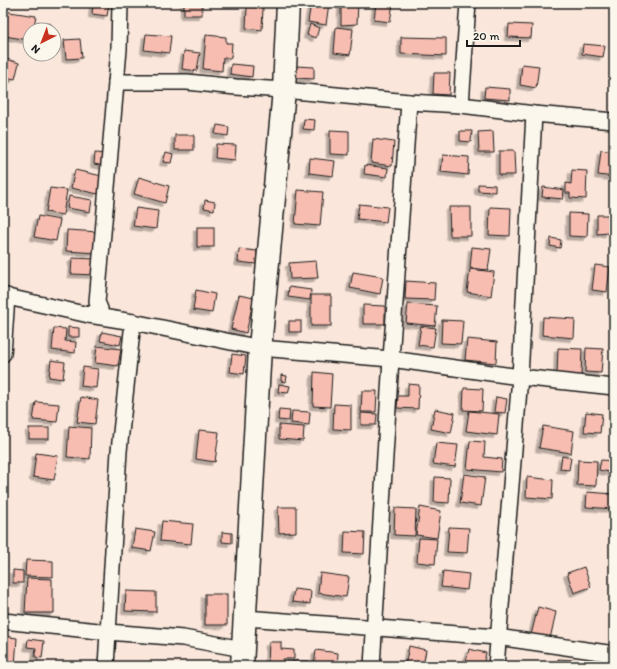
<svg xmlns="http://www.w3.org/2000/svg" width="617" height="669" font-family="Itim,sans-serif">
	<defs>
		<filter id="shadow"><feDropShadow dx="-3.5" dy="3.5" stdDeviation="0" flood-color="#0004"/></filter>
	</defs>
	<rect width="100%" height="100%" fill="#fae6da"/>
	<filter id="ink" filterUnits="userSpaceOnUse"><feTurbulence type="fractalNoise" baseFrequency=".025" numOctaves="2"/><feDisplacementMap in="SourceGraphic" scale="8" xChannelSelector="R" yChannelSelector="G"/><feConvolveMatrix kernelMatrix="1 2 1 2 8 2 1 2 1" color-interpolation-filters="sRGB"/></filter>
	<g filter="url(#ink)">
		<g fill="#f7bdb0" stroke="#1c1c1c" filter="url(#shadow)">
			<path d="M98,3h11l-2,13 -15,-2 1,-10 4,1z"/>
			<rect x="184" y="3" width="18" height="12"/>
			<path d="M311,3h18l-3,22 -18,-3z"/>
			<path d="M341,3h17l-1,21 -16,1z"/>
			<path d="M376,3h17l-3,19 -16,-2z"/>
			<path d="M247,7l16,1 -1,22 -16,-2z"/>
			<path d="M3,11l33,5 -3,14h-3l-2,10 -23,-4 -2,13z"/>
			<path d="M37,22l14,2 -1,6h-14z"/>
			<path d="M310,24l9,4 -3,10 -9,-3z"/>
			<path d="M509,24l23,1 -1,13 -23,-1z"/>
			<path d="M336,27l17,2 -3,26 -16,-2z"/>
			<path d="M146,34l25,2 -2,17 -25,-3z"/>
			<path d="M206,35l20,2v6h6l-1,15h-8l-1,13 -19,-2z"/>
			<path d="M401,37l45,1v18l-45,-2z"/>
			<path d="M80,39l2,19 -16,1 -2,-19z"/>
			<path d="M583,44l22,2 -2,11 -21,-3z"/>
			<path d="M184,51l16,2 -3,18 -15,-2z"/>
			<path d="M3,58l16,5 -4,16 -5,-1 -2,8 -5,-2z"/>
			<path d="M231,64l22,2 -1,11 -22,-3z"/>
			<path d="M522,64l17,2 -3,22 -16,-3z"/>
			<path d="M296,66l18,1v12l-18,-1z"/>
			<path d="M434,73h16l-1,22 -16,-1z"/>
			<path d="M485,87l25,2v11l-26,-2z"/>
			<path d="M304,119l11,1 -1,10 -11,-1z"/>
			<path d="M217,125l12,2 -1,9 -13,-2z"/>
			<path d="M330,130l19,1v24l-19,-1z"/>
			<path d="M460,131h12l-1,11 -11,-1z"/>
			<path d="M493,131l1,21h-15l-1,-20z"/>
			<rect x="175" y="135" width="19" height="15"/>
			<path d="M373,139l21,3 -2,24 -21,-3z"/>
			<path d="M216,144l20,1 -1,15 -20,-2z"/>
			<path d="M601,150l13,2v25l-16,-2z"/>
			<path d="M499,151h15l1,24h-16z"/>
			<path d="M166,152l7,2 -2,9 -8,-1z"/>
			<path d="M95,153l12,1 -2,12 -11,-2z"/>
			<path d="M443,155l26,2 -1,18 -27,-3z"/>
			<path d="M310,158l25,3 -2,15 -24,-3z"/>
			<path d="M365,165l23,3 -1,9 -23,-3z"/>
			<path d="M75,170l27,6 -4,18 -27,-6z"/>
			<path d="M572,170l15,1 -1,28 -16,-1v-5h-4v-10l5,1z"/>
			<path d="M139,177l30,9 -4,17 -31,-9z"/>
			<path d="M478,184l17,1v7l-17,-1z"/>
			<path d="M543,187l21,3 -1,9 -21,-2z"/>
			<path d="M50,188l17,2 -4,25 -17,-3z"/>
			<path d="M298,190l25,2 -3,34 -25,-2z"/>
			<path d="M69,196l23,4 -2,12 -23,-4z"/>
			<path d="M205,200l10,2 -1,8 -10,-2z"/>
			<path d="M359,204l29,3 -2,15 -29,-3z"/>
			<path d="M449,207h22v29h-21z"/>
			<path d="M490,207l21,1 -1,28 -21,-1z"/>
			<path d="M136,208l22,3 -2,18 -23,-3z"/>
			<path d="M569,213l19,1 -1,23 -18,-1z"/>
			<path d="M597,215h12v18l-12,1z"/>
			<path d="M38,216l22,4 -4,21 -22,-4z"/>
			<rect x="197" y="227" width="17" height="20"/>
			<path d="M67,230l32,2 -2,21 -31,-2z"/>
			<path d="M551,238l10,2 -1,8 -10,-2z"/>
			<path d="M472,247l19,2 -3,21 -18,-2z"/>
			<path d="M239,249l18,2 -1,13 -18,-2z"/>
			<path d="M72,258l25,1 -1,16 -25,-1z"/>
			<path d="M316,261l2,17 -28,1 -1,-16z"/>
			<path d="M595,265l15,2 -3,25 -15,-2z"/>
			<path d="M470,269l24,3 -3,24 -24,-4z"/>
			<path d="M353,272l30,5 -3,17 -30,-6z"/>
			<path d="M406,281l29,2 -1,17 -29,-1z"/>
			<path d="M289,287l22,3 -1,10 -22,-3z"/>
			<path d="M196,290l19,4 -3,19 -19,-3z"/>
			<path d="M239,295l15,3 -8,35 -15,-4z"/>
			<rect x="311" y="295" width="20" height="31"/>
			<path d="M408,304l29,2 -2,20 -29,-3z"/>
			<path d="M363,305l22,1v18h-22z"/>
			<path d="M543,317l32,2 -1,19 -32,-3z"/>
			<path d="M442,320l21,1 -2,23 -20,-1z"/>
			<rect x="289" y="321" width="12" height="11"/>
			<path d="M421,326l15,2 -3,19 -15,-2z"/>
			<path d="M68,327l11,1v9h-11z"/>
			<path d="M54,328l12,1 -1,12 11,1 -1,11 -23,-3z"/>
			<path d="M102,332l20,4 -2,9 -20,-4z"/>
			<path d="M467,339l30,3 -1,21 -31,-3z"/>
			<path d="M97,346l24,3 -3,17 -23,-3z"/>
			<path d="M558,348l24,1 -1,27 -24,-1z"/>
			<path d="M586,348l17,1 -2,24 -16,-1z"/>
			<path d="M232,354l14,2 -2,18 -14,-2z"/>
			<path d="M51,360l14,2 -2,17 -14,-2z"/>
			<path d="M83,367l15,2 -2,19 -15,-2z"/>
			<path d="M314,372l18,2 -2,33 -17,-1z"/>
			<path d="M281,375l6,1 -1,6 -5,-1z"/>
			<path d="M279,384l11,2 -2,7 -10,-1z"/>
			<path d="M408,384l11,1 -1,24 -21,-1 1,-12h10z"/>
			<path d="M464,388l19,1 -1,22 -19,-1z"/>
			<path d="M362,391h15l-1,21h-15z"/>
			<path d="M81,397l17,3 -3,24 -18,-2z"/>
			<path d="M496,397l11,2 -2,14 -11,-1z"/>
			<path d="M36,402l23,2 -2,18 -24,-2z"/>
			<path d="M334,404l17,1v25l-18,-1z"/>
			<path d="M279,409l11,1 -1,11 -11,-1z"/>
			<path d="M435,409l20,4 -4,20 -20,-4z"/>
			<path d="M292,411l18,1 -1,13 -18,-2z"/>
			<path d="M469,411l30,3 -2,21 -31,-4z"/>
			<path d="M586,412l16,2 -2,19 -16,-1z"/>
			<path d="M361,413l16,1 -1,11h-15z"/>
			<path d="M279,425l25,2 -1,14 -24,-2z"/>
			<path d="M69,426l22,2 -1,31 -23,-2z"/>
			<path d="M543,426l31,5 -3,22 -32,-5z"/>
			<rect x="29" y="428" width="20" height="11"/>
			<path d="M199,430l20,2 -4,30 -19,-3z"/>
			<path d="M470,441l15,1 -1,15 18,2 -1,13 -34,-3z"/>
			<path d="M436,443l22,2 -3,22 -22,-3z"/>
			<path d="M36,453l22,3 -4,24 -21,-3z"/>
			<path d="M562,456l9,2 -2,12 -9,-1z"/>
			<path d="M578,460l19,1 -1,25 -19,-1z"/>
			<path d="M601,460l13,1v12l-15,-3z"/>
			<path d="M464,474l21,3 -4,29 -21,-3z"/>
			<path d="M435,477l15,1 -1,25 -15,-1z"/>
			<path d="M527,477l26,3 -1,19 -26,-2z"/>
			<path d="M587,492l27,2v15l-28,-2z"/>
			<path d="M278,507h18v25l-17,1z"/>
			<path d="M420,507l21,4 -4,27 -21,-3z"/>
			<path d="M395,508l21,1 -1,27 -21,-1z"/>
			<path d="M162,521l31,3 -2,20 -31,-3z"/>
			<path d="M449,527l20,1 -2,25 -20,-1z"/>
			<path d="M135,529l20,3 -4,19 -19,-3z"/>
			<path d="M345,531l20,1 -1,22 -20,-1z"/>
			<path d="M222,532l10,1v10l-10,-1z"/>
			<path d="M419,538l18,1 -2,25 -18,-2z"/>
			<path d="M26,560l27,1v16l-28,-1z"/>
			<path d="M584,567l7,20 -17,6 -7,-20z"/>
			<path d="M13,570l10,1v12h-10z"/>
			<path d="M443,571l26,3 -2,16 -26,-3z"/>
			<path d="M320,573l29,4 -3,20 -28,-4z"/>
			<path d="M27,578l25,1v20h2v14h-29z"/>
			<path d="M294,589l17,2 -1,13 -18,-2z"/>
			<path d="M126,591l30,1v20l-31,-1z"/>
			<rect x="205" y="594" width="22" height="31"/>
			<path d="M538,607l18,5 -6,27 -19,-4z"/>
			<path d="M3,636l14,2 -2,28 -12,-1z"/>
			<path d="M28,639l16,2 -2,17 -7,-1 1,-9 -9,-1z"/>
			<path d="M269,642h12v7l13,1v9h-11v7h-15z"/>
			<path d="M409,646l17,4 -3,16h-18z"/>
			<path d="M469,649l17,4 -3,13h-18z"/>
			<path d="M316,650l22,3 -1,13h-23z"/>
			<path d="M558,659l16,1v6h-16z"/>
			<path d="M292,661h17v5h-18z"/>
			<path d="M339,662l19,2v2h-19z"/>
		</g>
		<g fill="none" stroke-linecap="round" stroke-linejoin="round">
			<defs>
				<g id="street">
					<path d="M116,82h71l49,5 48,3 125,12 52,3 73,9 80,7"/>
					<path d="M461,105l7,-102"/>
					<path d="M3,296l86,19 44,7 127,26 131,11 129,18 94,10"/>
					<path d="M89,315l11,-6 -3,-7 22,-253 1,-46"/>
					<path d="M3,354l4,-58"/>
					<path d="M245,618l252,19 117,17"/>
					<path d="M3,621l105,11 75,6 60,11"/>
					<path d="M106,666l13,-215 14,-129"/>
					<path d="M372,666l19,-307 18,-257"/>
					<path d="M496,666l24,-289 14,-263"/>
				</g>
				<path id="secondary" d="M242,666l18,-318 24,-258 4,-87"/>
			</defs>
			<use href="#street" stroke="#1c1c1c" stroke-width="18"/>
			<use href="#secondary" stroke="#1c1c1c" stroke-width="25"/>
			<use href="#street" stroke="#fbf7ec" stroke-width="15"/>
			<use href="#secondary" stroke="#fbf7ec" stroke-width="22"/>
		</g>
	</g>
	<rect width="617" height="669" fill="none" stroke="#fbf7ec" stroke-width="16"/>
	<rect x="8" y="8" width="601" height="653" fill="none" stroke="#1c1c1c" stroke-width="1.5" filter="url(#ink)"/>
	<g transform="translate(42 42) rotate(222)"><circle r="19" fill="#fbf7ec" stroke="#a29f99"/>
	<path d="M0-3L7 15L0 10L-7 15Z" fill="#c8321e"/>
	<text y="-6" font-size="11" font-weight="bold" text-anchor="middle" fill="#1c1c1c">N</text>
	</g>
	<path d="M467 40v6h53v-6" fill="none" stroke="#1c1c1c" stroke-width="2"/>
	<text x="473" y="40" font-size="12" fill="#1c1c1c" stroke="#fbf7ec" stroke-width="3" paint-order="stroke">20 m</text>
</svg>
